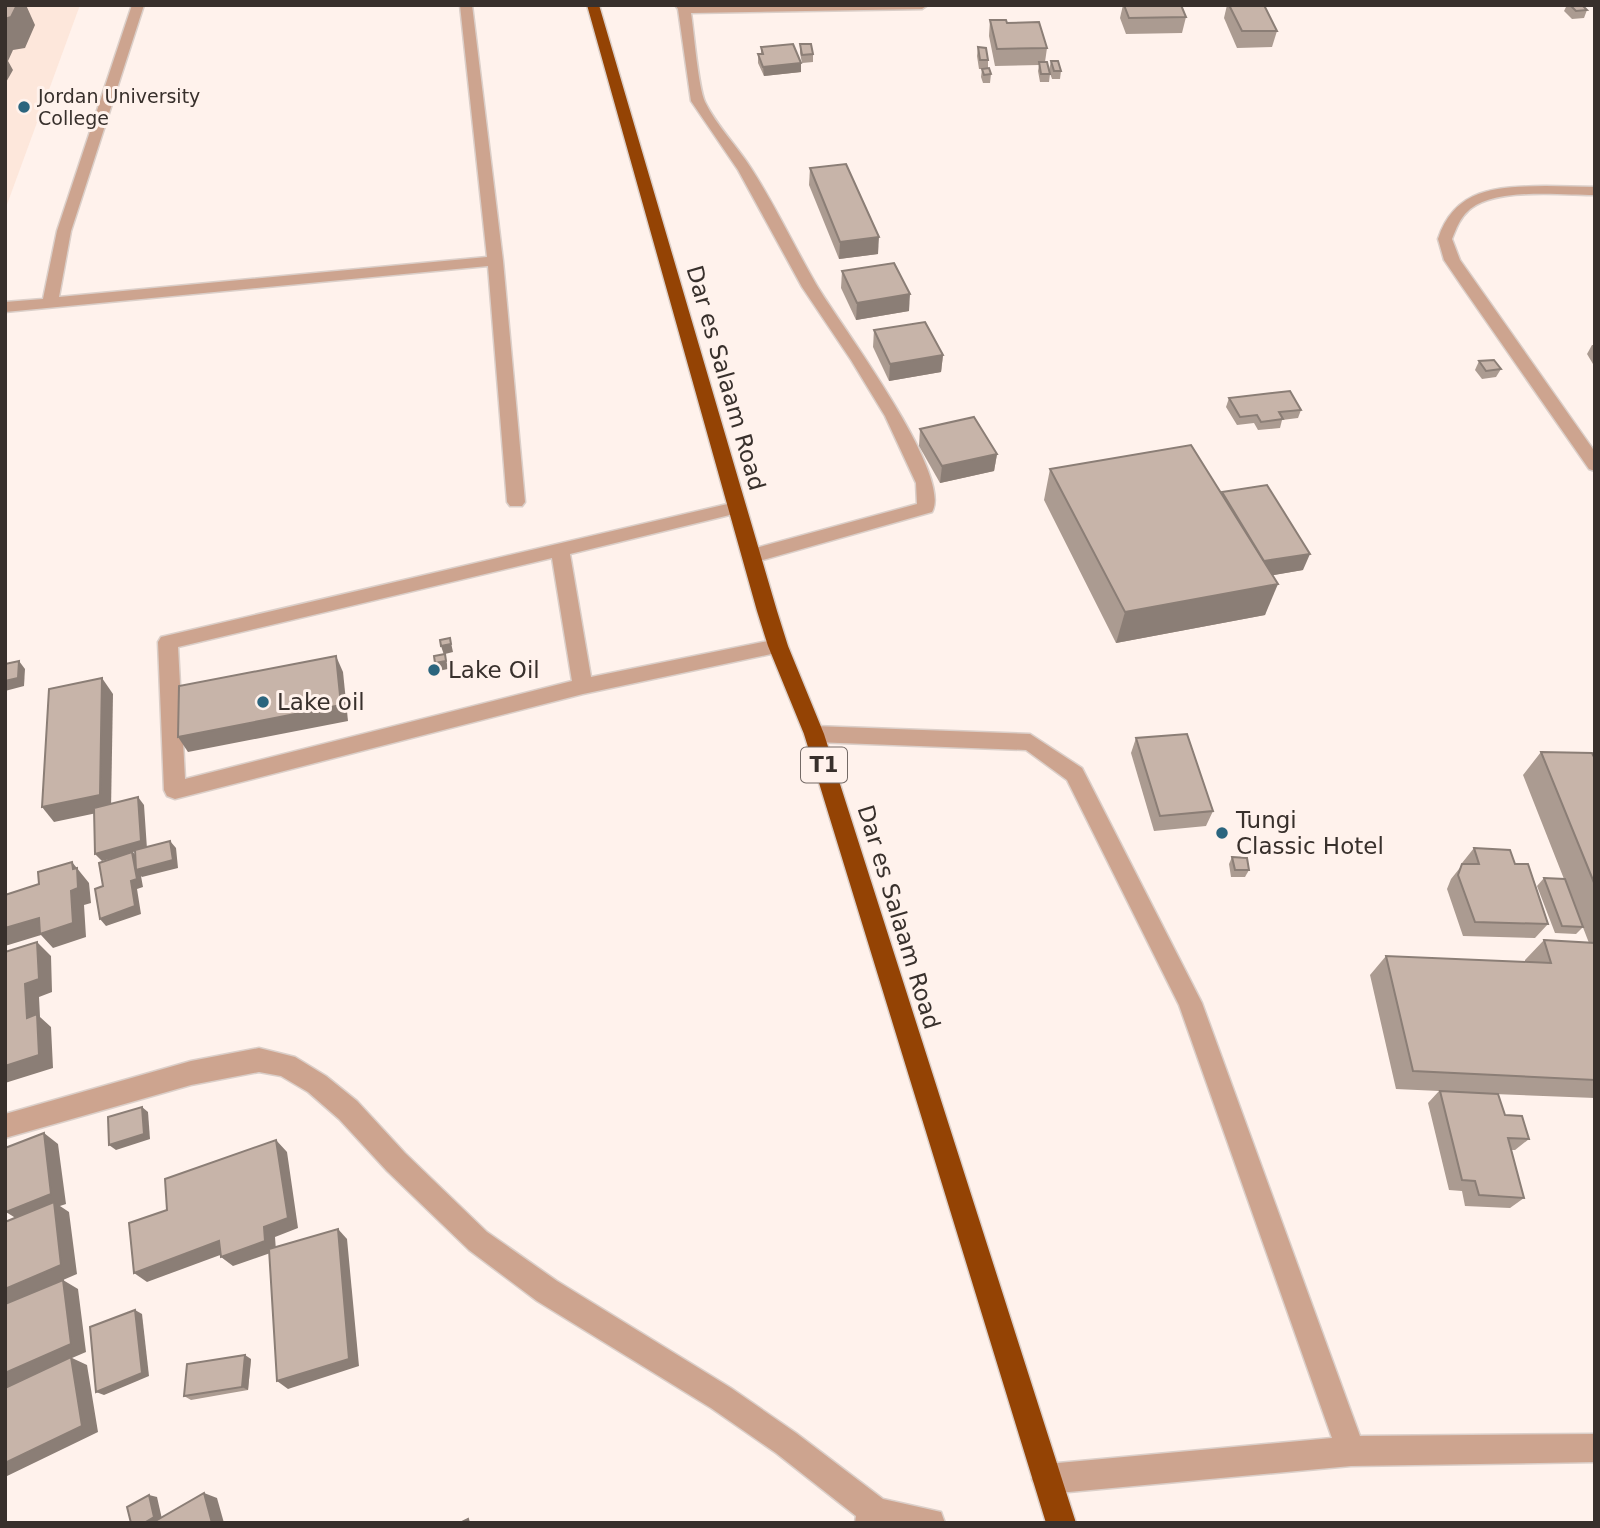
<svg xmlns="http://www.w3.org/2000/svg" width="1600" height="1528" font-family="'DejaVu Sans',sans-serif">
	<rect width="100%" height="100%" fill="#fff2ec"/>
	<path fill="#fde7db" d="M5,5h75l-75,205z"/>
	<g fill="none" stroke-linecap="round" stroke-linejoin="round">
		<defs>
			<g id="minor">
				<path d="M132,5h12l-73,226 -12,66 428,-40 -27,-252h12l31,256 22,241 -3,4h-12l-3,-4 -19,-236 -483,46v-10l38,-3 14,-68z"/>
				<path d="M675,5h253l-6,4 -231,4c3,20 7,73 14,89 11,23 32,44 46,66 24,37 43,78 65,116 22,38 138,190 116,228l-180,51 -7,-2 -2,-5 2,-5 172,-47 -1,-21 -31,-67 -34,-56 -49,-73 -64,-117 -47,-69 -13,-92z"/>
				<path d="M1546,186l49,1v8c-34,0 -101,-8 -127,16 -8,7 -12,18 -16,28l8,21 135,192v19l-6,-2 -128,-184 -17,-25 -6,-21c17,-52 60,-52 108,-53z"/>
				<path d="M736,502l6,2 3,4 -3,4 -172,42 21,123 187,-38 7,2 3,5 -3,5 -202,43 -408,105 -8,-3 -3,-6 -6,-148 3,-5zM552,558l20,123 -387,98 -7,-132z"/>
				<path d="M814,726l216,8 52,34 120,235 158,433 235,-2v28l-244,4 -304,28 -10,-5 -5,-10 5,-10 10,-5 285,-26 -153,-433 -112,-225 -41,-30 -212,-8 -7,-2 -3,-6 3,-6z"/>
				<path d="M259,1048l36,9 31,19 31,25 48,52 82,79 70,49 174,107 65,45 87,66 58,13 4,11h-90l1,-7 -80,-63 -65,-45 -174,-107 -68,-51 -82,-79 -48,-52 -31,-27 -27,-16 -22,-4 -68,13 -186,53v-24l186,-53z"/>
			</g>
			<path id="highway" d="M587,5h12l178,606 11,35 36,88 252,789h-30l-242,-789 -36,-88 -11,-35z"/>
		</defs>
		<use href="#minor" stroke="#dbcfc9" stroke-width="3"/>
		<use href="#highway" stroke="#dbcfc9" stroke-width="3"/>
		<use href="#minor" fill="#cda48f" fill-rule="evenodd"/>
		<use href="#highway" fill="#944304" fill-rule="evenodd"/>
	</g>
	<g fill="#ab9b91">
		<path d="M1123,5h58l5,12 -4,16 -56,1 -6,-16z"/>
		<path d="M1227,5h37l13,26 -5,16 -35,1 -13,-30z"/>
		<path d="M1567,5h15l5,5 -3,8 -12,1 -8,-8z"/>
		<path d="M990,20l17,3 40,25 -2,14 5,12 -1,8h-9l-2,-11 1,-6 -44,1 -6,-30z"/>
		<path d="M800,44l13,10v8l-11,1 -2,-10z"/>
		<path d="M761,47l40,25 -37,4 -6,-13v-9h3z"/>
		<path d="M978,47l10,13v8l3,6 -1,9h-7l-2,-6 1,-8h2h-5l-2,-13z"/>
		<path d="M1051,61l10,10 -1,8h-8l-3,-9z"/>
		<path d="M810,168l68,86 -39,5 -30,-74z"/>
		<path d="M842,271l67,40 -53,9 -15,-32z"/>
		<path d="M874,330l69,25 -2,17 -52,9 -16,-34z"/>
		<path d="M1592,345h3v19h-2l-6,-10z"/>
		<path d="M1479,361l22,8 -5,8 -14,2 -7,-9z"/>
		<path d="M1229,398l72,12 -3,8 -16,2 -2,8 -22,2 -4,-7 -17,2 -11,-18z"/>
		<path d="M920,429l77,25 -3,17 -54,12 -21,-37z"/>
		<path d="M1050,469l171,24 82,77 -30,5 -8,40 -149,28 -72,-143z"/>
		<path d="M1136,738l77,73 -7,15 -52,5 -23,-78z"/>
		<path d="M1541,752l54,7v339l-101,-4 11,21 24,24 -14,11h-4l13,48 -14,10 -45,-2 -3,-15 -13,-1 -21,-87 11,-12 -43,-2 -26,-114 16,-19 139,6v-2l19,-20 45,3 -12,-31 6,15 -7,7 -21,-1 -18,-47 7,-8 20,1 -41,-104z"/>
		<path d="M1474,848l41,16 33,60 -13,14 -72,-2 -16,-47 4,-10 12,-15 -1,-1z"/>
		<path d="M1232,857l17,13 -4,7h-14l-2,-13z"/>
		<path d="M251,1359l-3,31 -57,10 -7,-4z"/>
	</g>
	<g fill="#8b7e76">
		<path d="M17,5h9l9,20 -10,23 -12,2 -5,11 5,9 -8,14v-65z"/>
		<path d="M801,63v9l-37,4 -1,-9z"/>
		<path d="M879,237l-1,17 -39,5 1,-17z"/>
		<path d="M910,294l-1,17 -53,9 1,-17z"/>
		<path d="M943,355l-2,17 -52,9 1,-17z"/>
		<path d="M997,454l-3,17 -54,12 2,-17z"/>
		<path d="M1310,554l-7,16 -52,9 7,-17z"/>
		<path d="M1278,584l-13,31 -149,28 9,-31z"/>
		<path d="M450,638l3,14 -8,2 3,15 -10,2 -3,-8 9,-8 -3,-9z"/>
		<path d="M336,656l7,16 5,49 -160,31 -10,-15z"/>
		<path d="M19,661l6,8 -1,17 -19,5v-10z"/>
		<path d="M102,678l11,16 -2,116 -57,12 -12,-15z"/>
		<path d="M138,797l6,8 3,44 -14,3 5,7 32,-18 6,7 2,20 -36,9 -1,-1 2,11 -6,2 4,25 -35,12 -6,-7 31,-38 1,-28 -30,8 -7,-7z"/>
		<path d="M72,862l17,21 2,20 -7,2 2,32 -33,11 -12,-13 -36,11v-18l66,-37 2,-22z"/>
		<path d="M37,942l14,14 1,36 -13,5 1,20 11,10 2,41 -48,15v-17l22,-48 -2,-34z"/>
		<path d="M142,1107l6,5 2,27 -34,11 -7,-5z"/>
		<path d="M44,1133l14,11 8,60 -6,2 9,6 8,62 -14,6 15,9 8,63 -14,6 15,7 11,67 -93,45v-14l66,-105 -66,30v-99l17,-67 -16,-10z"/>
		<path d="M276,1140l11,12 11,76 -23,9 1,14 -43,15 -12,-9 43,-30z"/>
		<path d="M338,1229l9,10 12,127 -71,23 -11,-8z"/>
		<path d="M219,1241l12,10 -84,31 -13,-9z"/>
		<path d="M135,1310l7,4 7,62 -45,19 -8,-3z"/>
		<path d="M245,1355l6,4 -3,31 -6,-3z"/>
		<path d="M204,1493l13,5 7,25h-12z"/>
		<path d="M149,1495l8,2 5,22 -6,4h-12z"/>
	</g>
	<g fill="#c7b4a9" stroke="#8b7e76" stroke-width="2">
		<path d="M5,5h12l-6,12 -6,2z"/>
		<path d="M1124,5h57l5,12 -57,1z"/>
		<path d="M1229,5h35l13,26h-35z"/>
		<path d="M1570,5h12l5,5 -11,1z"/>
		<path d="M990,20h16l1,3 32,-1 8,26 -50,1z"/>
		<path d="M793,44l8,19 -38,4 -5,-13h5l-2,-7z"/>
		<path d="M800,44h11l2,10 -11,1z"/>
		<path d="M978,47l8,1 2,12h-8z"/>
		<path d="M1051,61h7l3,10h-7z"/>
		<path d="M1039,62h8l3,12h-9z"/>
		<path d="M989,68l2,6 -7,1 -2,-6z"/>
		<path d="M846,164l33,73 -39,5 -30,-74z"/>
		<path d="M894,263l16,31 -53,9 -15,-32z"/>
		<path d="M925,322l18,33 -53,9 -16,-34z"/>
		<path d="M1494,360l7,9 -15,2 -7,-10z"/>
		<path d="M1290,391l11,19 -22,2 4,7 -22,3 -4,-7 -17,2 -11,-19z"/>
		<path d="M974,417l23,37 -55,12 -22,-37z"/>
		<path d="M1191,445l87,139 -153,28 -75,-143z"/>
		<path d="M1267,485l43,69 -46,7 -42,-69z"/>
		<path d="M450,638l1,6 -10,2 -1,-6z"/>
		<path d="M445,654l1,7 -11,2 -1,-7z"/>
		<path d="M336,656l5,49 -163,32 1,-51z"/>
		<path d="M19,661l-1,17 -13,3v-17z"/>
		<path d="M102,678l-2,117 -58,12 7,-118z"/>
		<path d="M1187,734l26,77 -53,5 -24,-78z"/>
		<path d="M1541,752l51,1 3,6v126z"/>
		<path d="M138,797l3,44 -46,13 -1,-46z"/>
		<path d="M170,841l3,19 -37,10 -1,-20z"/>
		<path d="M1474,848l36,2 5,14h13l20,60 -73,-2 -17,-47 4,-11h17z"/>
		<path d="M132,852l5,27 -6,2 4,25 -35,13 -5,-30 8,-3 -4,-23z"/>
		<path d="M1232,857l15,1 2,12h-14z"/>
		<path d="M72,862l1,7 4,-1 1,20 -7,3 2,32 -33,11 -1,-16 -34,10v-33l34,-11 -1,-12z"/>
		<path d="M1544,878l21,1 18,48 -21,-1z"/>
		<path d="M1544,940l51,3v137l-182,-9 -27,-115 165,7z"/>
		<path d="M37,942l2,37 -14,5 2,34 10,-4 2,41 -34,11v-114z"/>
		<path d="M1440,1091l58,3 7,21 17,1 7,23 -21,-1 16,60 -45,-3 -4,-14 -13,-1z"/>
		<path d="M142,1107l2,27 -35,11 -1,-28z"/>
		<path d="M44,1133l7,61 -45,18 -1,-64z"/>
		<path d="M276,1140l12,78 -24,9 1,14 -44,16 -2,-16 -85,32 -5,-50 38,-13 -2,-31z"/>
		<path d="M54,1202l7,63 -56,24v-67z"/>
		<path d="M338,1229l11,130 -72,22 -8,-132z"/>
		<path d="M63,1280l8,64 -66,29v-69z"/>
		<path d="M135,1310l7,63 -46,19 -6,-65z"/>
		<path d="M245,1355l-3,32 -58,9 3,-32z"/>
		<path d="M71,1357l11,69 -77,37v-75z"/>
		<path d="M204,1493l8,30h-60z"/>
		<path d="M149,1495l5,22 -10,6h-13l-4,-16z"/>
		<path d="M468,1519l1,4h-9z"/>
	</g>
	<g fill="#2b657e" stroke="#fff2ec" stroke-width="2.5">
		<circle cx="24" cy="107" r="7"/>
		<circle cx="434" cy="670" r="7"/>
		<circle cx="263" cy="702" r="7"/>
		<circle cx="1222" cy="833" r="7"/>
	</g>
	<g text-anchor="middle" stroke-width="6" stroke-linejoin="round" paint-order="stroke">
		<g font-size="19" fill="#38302c" stroke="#fff2ec" text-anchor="start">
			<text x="38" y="103">Jordan University<tspan x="38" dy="22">College</tspan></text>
		</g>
		<rect fill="#fff2ec" stroke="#746a66" stroke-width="2" x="801" y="747.5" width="46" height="35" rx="5"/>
		<g font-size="21" font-weight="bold" fill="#38302c">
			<text x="824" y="772">T1</text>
		</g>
		<g font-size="23" fill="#38302c" stroke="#fff2ec">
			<text transform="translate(726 378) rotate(74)" y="8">Dar es Salaam Road</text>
			<text transform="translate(899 917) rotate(73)" y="8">Dar es Salaam Road</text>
		</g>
		<g font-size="23" fill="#38302c" stroke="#fff2ec" text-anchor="start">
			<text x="448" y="678">Lake Oil</text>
			<text x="277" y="710">Lake oil</text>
			<text x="1236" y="828">Tungi<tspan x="1236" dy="26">Classic Hotel</tspan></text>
		</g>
	</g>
	<rect width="1600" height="1528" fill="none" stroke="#38302c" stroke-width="14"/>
</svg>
